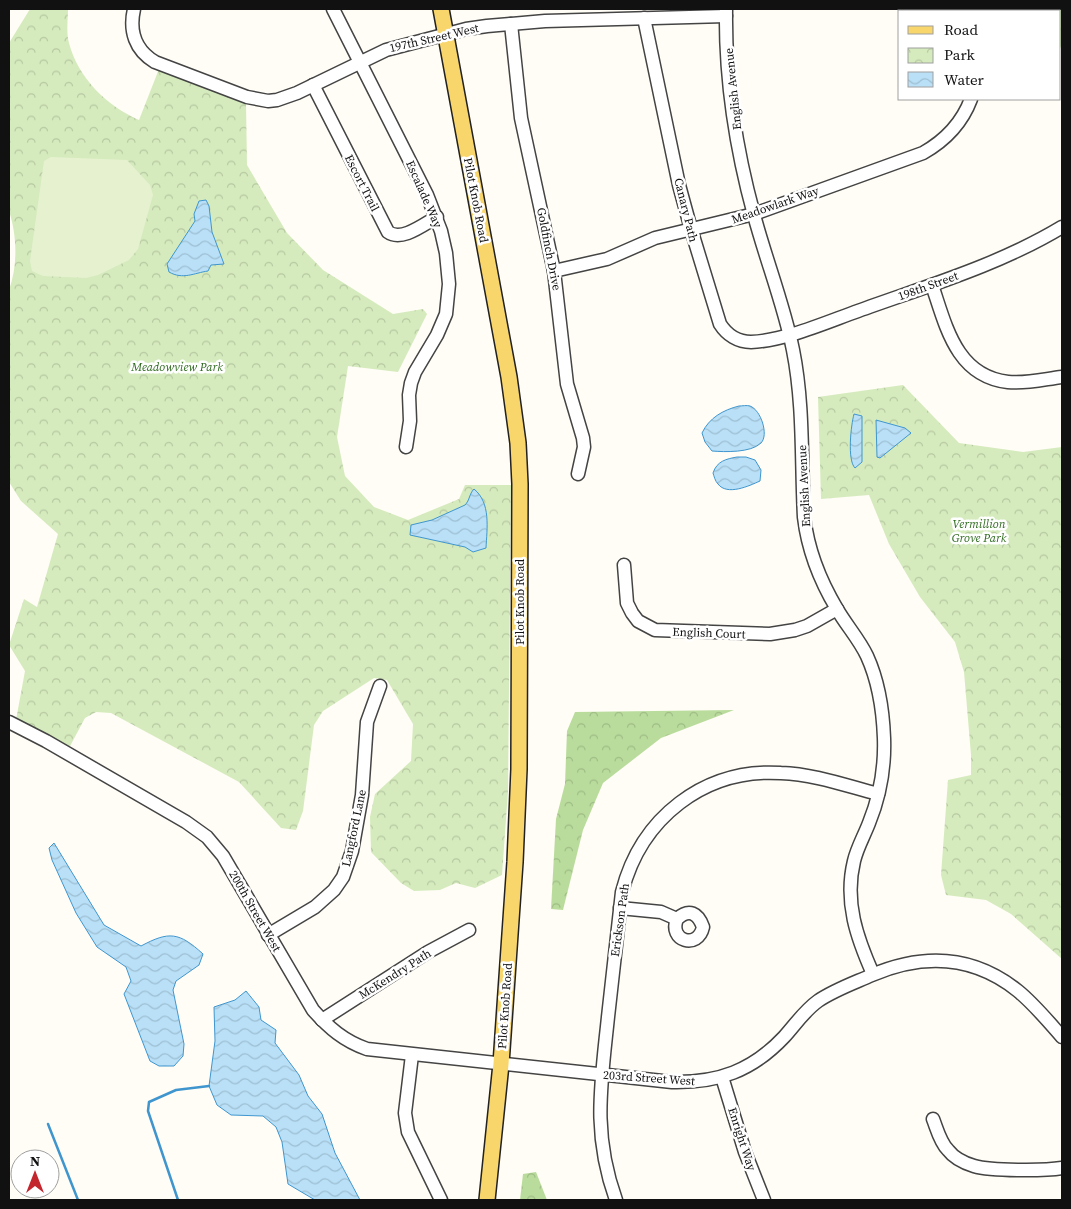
<svg xmlns="http://www.w3.org/2000/svg" width="1071" height="1209" font-family="'Source Serif 4',serif">
	<defs>
		<pattern id="forest-crowns" width="20" height="18" patternUnits="userSpaceOnUse" patternTransform="scale(1.25)"><rect width="20" height="18" fill="#b9dc9c"/><path d="M2 6a3 3 0 1 1 6 0M12 15a3 3 0 1 1 6 0" fill="none" stroke="#9ebc85"/></pattern>
		<pattern id="park-crowns" width="20" height="18" patternUnits="userSpaceOnUse" patternTransform="scale(1.25)"><rect width="20" height="18" fill="#d5ebbd"/><path d="M2 6a3 3 0 1 1 6 0M12 15a3 3 0 1 1 6 0" fill="none" stroke="#b6c8a1"/></pattern>
		<pattern id="water-waves" width="16" height="10" patternUnits="userSpaceOnUse" patternTransform="scale(1.25)"><rect width="16" height="10" fill="#b9e0f7"/><path d="M0 5q4-4 8 0t8 0" fill="none" stroke="#9ebfd3"/></pattern>
	</defs>
	<rect width="100%" height="100%" fill="#fffdf5"/>
	<g fill="url(#forest-crowns)">
		<path d="M1030,9h32v34l-2,6v-38h-30z"/>
		<path d="M734,710l-73,28 -58,45 -20,47 -20,80 -12,-1 5,-90 9,-35 2,-53 8,-19z"/>
		<path d="M536,1172l11,28h-27l3,-26z"/>
	</g>
	<g fill="url(#park-crowns)">
		<path d="M30,9h38c0,10 -2,24 1,34 9,35 38,63 70,77l20,-51 87,35 1,61 40,68 36,37 70,44 30,-5 4,5 -29,58 -50,-6 -11,71 8,39 29,31 34,13 51,-21 6,-14h46l-3,306 -6,84 -27,13 -19,-5 -16,7 -26,1 -13,-8 -30,-31 -1,-35 5,-23 36,-33 2,-37 -26,-44 -13,-2 -51,33 -9,14 -11,86 -7,19 -15,-2 -42,-46 -128,-69 -15,-1 -11,6 -16,30 -53,-28 9,-49 -16,-26 15,-46 13,8 21,-73 -37,-33 -12,-19v-192c9,-25 8,-55 0,-79v-168z"/>
		<path d="M903,385l56,58 64,9 39,-5v512l-51,-45 -25,-14 -40,-5 -5,-20 7,-95 23,-5v-20l-7,-83 -9,-30 -35,-45 -31,-53 -20,-49 -48,4 -3,-102z"/>
	</g>
	<path fill="#e6f2cf" d="M51,157l76,3 23,25 3,10 -15,54 -9,11 -31,15 -12,3 -43,-2 -11,-5 -2,-10 14,-100z"/>
	<g fill="url(#water-waves)" stroke="#3f96cf">
		<path d="M206,200l3,6 3,26 12,32 -13,1 -3,6c-14,2 -25,9 -39,1l-2,-8 28,-43 -1,-7 5,-13z"/>
		<path d="M739,406c3,0 8,-1 11,0 11,4 19,29 11,37 -10,10 -37,9 -49,8l-7,-9 -3,-9c7,-15 21,-23 37,-27z"/>
		<path d="M854,414l8,2v46l-7,6c-8,-8 -4,-43 -1,-54z"/>
		<path d="M876,420l29,8 6,5 -31,25 -3,-1z"/>
		<path d="M737,457h9l9,3 6,10 -1,11c-11,5 -33,15 -42,3 -3,-3 -4,-8 -5,-11 4,-12 13,-14 24,-16z"/>
		<path d="M474,489c17,14 13,39 12,59l-13,4 -8,-5 -55,-12 1,-10 21,-5 33,-15c5,-5 4,-11 9,-16z"/>
		<path d="M54,843l50,82 37,21c28,-15 38,-14 62,8l-4,11 -23,16 -3,9 11,54 -1,12 -9,10h-15l-9,-5 -26,-67 7,-13 -5,-14 -29,-20 -21,-34 -24,-53 -3,-12z"/>
		<path d="M246,991l13,16 2,13 15,10 -1,13 24,32 9,21 14,18 13,39 25,47h-45l-27,-16 -6,-42 -6,-15 -13,-11 -32,-1 -14,-10 -8,-19 6,-45 -1,-34 21,-7z"/>
	</g>
	<g fill="none" stroke-linecap="round" stroke-linejoin="round">
		<g stroke="#3f96cf" stroke-width="2.5">
			<path d="M48,1124l30,76"/>
			<path d="M178,1200l-30,-89 1,-9 27,-12 33,-4"/>
		</g>
		<defs>
			<g id="minor">
				<path d="M134,9c-5,22 1,41 21,53l92,35 21,4 9,-1 20,-7 89,-43 80,-21 21,-3 58,-5 181,-5"/>
				<path d="M333,9l94,186 14,36 5,22 3,31 -3,30 -9,21 -22,37 -4,11 -2,12 1,26 -4,26"/>
				<path d="M726,9c-1,68 10,140 28,206 12,45 30,90 39,135 11,55 8,111 11,167 4,34 15,62 33,92 9,16 22,30 30,47 11,24 16,55 17,82 1,28 -4,58 -15,85 -5,13 -12,25 -15,38 -10,41 3,77 19,113"/>
				<path d="M977,11v-2"/>
				<path d="M644,18l35,167 12,44 29,95c7,11 18,18 31,18 33,-1 76,-20 107,-31 69,-25 141,-46 204,-84"/>
				<path d="M511,24l10,94 33,153 13,113 16,54 1,9 -6,27"/>
				<path d="M313,85l75,147c14,10 36,-8 49,-15"/>
				<path d="M554,271l53,-12 48,-21 99,-24 169,-61c23,-13 39,-30 48,-54"/>
				<path d="M932,285c14,41 24,91 76,97 18,2 37,-3 54,-5"/>
				<path d="M624,565l3,38 5,10 6,8 17,9 115,4 25,-4 12,-4 30,-17"/>
				<path d="M9,722l37,19 140,81 21,15 16,19 90,154c16,18 31,31 54,39l305,33c46,1 80,-11 112,-45 11,-12 20,-26 34,-36 16,-11 36,-18 54,-26 52,-22 101,-20 146,16 16,13 30,30 44,46"/>
				<path d="M620,908l41,4 16,7c12,-11 21,-6 26,8 -5,23 -35,14 -26,-8"/>
				<path d="M268,935l47,-28 19,-17 9,-13 9,-26 10,-56 5,-73 13,-36"/>
				<path d="M322,1020l106,-68 41,-22"/>
				<path d="M412,1055l-7,58 3,19 33,68"/>
				<path d="M722,1077l23,75 19,48"/>
				<path d="M933,1119c4,10 7,23 15,31 6,8 16,13 26,16 17,5 70,5 88,2"/>
				<path d="M616,1200c-24,-67 -15,-115 -8,-183 5,-42 9,-83 14,-125 19,-74 82,-124 159,-119 33,1 66,13 97,21"/>
			</g>
			<path id="major" d="M441,9l68,368 9,66 2,41 -1,285 -4,93 -14,202 -14,136"/>
		</defs>
		<use href="#minor" stroke="#444" stroke-width="15"/>
		<use href="#major" stroke="#222" stroke-width="18"/>
		<use href="#minor" stroke="#fff" stroke-width="12"/>
		<use href="#major" stroke="#f9d66b" stroke-width="15"/>
	</g>
	<g text-anchor="middle" stroke-width="5" stroke-linejoin="round" paint-order="stroke">
		<g font-size="12" fill="#111" stroke="#fff">
			<text transform="translate(434 38) rotate(-13)" y="4">197th Street West</text>
			<text transform="translate(733 89) rotate(-96)" y="4">English Avenue</text>
			<text transform="translate(362 183) rotate(63)" y="4">Escort Trail</text>
			<text transform="translate(424 194) rotate(66)" y="4">Escalade Way</text>
			<text transform="translate(476 200) rotate(79)" y="4">Pilot Knob Road</text>
			<text transform="translate(775 205) rotate(-19)" y="4">Meadowlark Way</text>
			<text transform="translate(686 210) rotate(76)" y="4">Canary Path</text>
			<text transform="translate(549 249) rotate(79)" y="4">Goldfinch Drive</text>
			<text transform="translate(928 286) rotate(-20)" y="4">198th Street</text>
			<text transform="translate(804 486) rotate(-93)" y="4">English Avenue</text>
			<text transform="translate(520 602) rotate(-90)" y="4">Pilot Knob Road</text>
			<text transform="translate(709 633) rotate(2)" y="4">English Court</text>
			<text transform="translate(354 828) rotate(-78)" y="4">Langford Lane</text>
			<text transform="translate(255 911) rotate(60)" y="4">200th Street West</text>
			<text transform="translate(620 920) rotate(-82)" y="4">Erickson Path</text>
			<text transform="translate(395 974) rotate(-32)" y="4">McKendry Path</text>
			<text transform="translate(505 1006) rotate(-86)" y="4">Pilot Knob Road</text>
			<text transform="translate(649 1078) rotate(4)" y="4">203rd Street West</text>
			<text transform="translate(742 1139) rotate(72)" y="4">Enright Way</text>
		</g>
		<g font-size="12" font-style="italic" fill="#2f6b1f" stroke="#fff">
			<text x="177" y="371">Meadowview Park</text>
			<text x="979" y="528">Vermillion<tspan x="979" dy="14">Grove Park</tspan></text>
		</g>
	</g>
	<rect width="1071" height="1209" fill="none" stroke="#111111" stroke-width="20"/>
	<rect x="898" y="10" width="162" height="90" fill="#ffffff" stroke="#a0a0a0"/>
	<rect x="908" y="26" width="25" height="8" fill="#f9d66b" stroke="#a0a0a0"/>
	<text x="944" y="35" font-size="15" fill="#111111">Road</text>
	<rect x="908" y="48" width="25" height="15" fill="url(#park-crowns)" stroke="#a0a0a0"/>
	<text x="944" y="60" font-size="15" fill="#111111">Park</text>
	<rect x="908" y="72" width="25" height="15" fill="url(#water-waves)" stroke="#a0a0a0"/>
	<text x="944" y="85" font-size="15" fill="#111111">Water</text>
	<g transform="translate(35 1174)"><circle r="24" fill="#ffffff" stroke="#a0a0a0"/>
	<path d="M0-4L9 19L0 12L-9 19Z" fill="#c4262e"/>
	<text y="-8" font-size="14" font-weight="bold" text-anchor="middle" fill="#111111">N</text>
	</g>
</svg>
